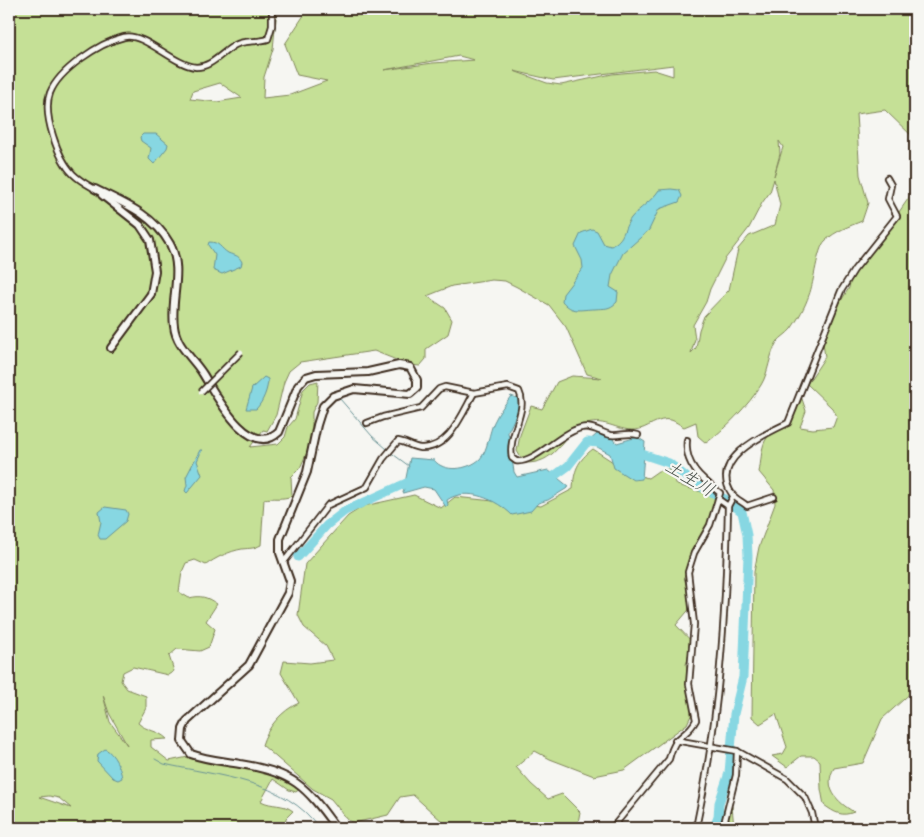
<svg xmlns="http://www.w3.org/2000/svg" width="924" height="837" font-family="Sriracha,'Klee One',sans-serif">
	<rect width="100%" height="100%" fill="#f6f6f2"/>
	<filter id="ink" filterUnits="userSpaceOnUse"><feTurbulence type="fractalNoise" baseFrequency=".02" numOctaves="2"/><feDisplacementMap in="SourceGraphic" scale="10" xChannelSelector="R" yChannelSelector="G"/><feConvolveMatrix kernelMatrix="1 2 1 2 8 2 1 2 1" color-interpolation-filters="sRGB"/></filter>
	<g filter="url(#ink)">
		<g fill="#c5e096" stroke="#80855a" fill-rule="evenodd">
			<path d="M9,9h268l-4,40 -9,28 -1,21 27,-3 37,-14 -30,-6 -12,-31 23,-35h607v130l-30,-29 -29,4 4,61 8,28 -6,18c-12,5 -27,10 -37,20 -8,8 -11,42 -16,54 -4,12 -11,24 -18,34 -4,5 -10,8 -14,13 -8,13 -8,30 -16,43 -12,20 -37,45 -55,58l-8,-7 -2,-14 -12,5c-4,-2 -9,-6 -13,-7 -14,-3 -23,9 -36,10 -19,1 -33,-14 -52,-4 -24,12 -26,38 -59,37l-7,-12 3,-16 11,-29 11,3 15,-27 15,-6 30,2 -15,-4 -21,-47 -17,-22 -32,-18 -12,-6 -13,-1 -40,6 -25,10 18,12 7,12 -4,14 -22,15v10l-6,7 -11,-1 -35,-14 -74,11 -11,9 -5,11 -8,33 -9,16 -4,-1 -13,17 28,-3 7,-7 3,-10 7,-8 8,-29 7,-7 8,-2 -1,21 -5,10v29l-12,27 -9,9 1,19c-10,4 -18,1 -28,3l-3,46c-8,4 -10,3 -19,4 -12,2 -27,9 -36,16l-11,-5 -9,3 -4,9 -3,20 10,6c12,-3 18,-1 28,6l-11,17 9,8 -6,18 -9,4 -23,-2 -8,7 5,15 -6,4 -35,-8 -10,5 -2,9 6,8 19,7v12l-8,15c8,8 20,7 29,16l-16,1v7l18,14 19,-4 29,7 60,7 24,17 -5,4 -7,-2 -16,-11 -12,22c11,6 22,2 32,10l-7,7 -1,10h-276v-34l8,-3 -8,-5zM459,56l15,4 -41,3 -49,7zM673,65v11l-19,-6 -42,4 -51,11 -14,-2 -33,-12 39,9zM220,83l22,15 -25,4 -27,-3 3,-8zM779,141l4,6 -9,29 6,-22zM774,179l6,26 -5,20 -26,11 -11,13 -9,41 -25,26 -5,14 -3,18 -5,5 4,-14 -2,-14 13,-23 4,-13 15,-30 24,-31 13,-25 8,-11zM103,695l6,18 18,32 -17,-23zM49,796l10,2 12,10 -32,-11z"/>
			<path d="M915,189v500l-33,30 -19,44 -29,5c-11,20 3,34 20,44 -12,5 -19,1 -30,-7l-3,-16 -1,-28 -6,-5h-13l-14,11 -15,-11 11,-2 4,-7 -11,-33 -16,10 -8,-7 2,-145 5,-25 16,-43 -1,-14 -15,-18c2,-9 2,-23 6,-31 14,-24 29,-6 35,-48l6,18 -6,16 13,2 20,-2 4,-11 -5,-8 -25,-24 18,-27 -2,-14 16,-39 10,-16 4,-20 23,-23z"/>
			<path d="M593,449l37,24 18,5 10,-7 11,-2 8,16 39,11 -1,19 -22,38 -9,24 8,29 -16,19 19,20 -9,19 8,45 -7,15 -63,46 -30,6 -44,-17 -15,-8 -19,16 15,17 17,15 14,-5 18,18 -3,16h-10l-8,-6 -4,6h-109l-2,-5 -31,-28 -13,2 -12,18 -34,8 -6,-3 -17,-21 -18,-10 -51,-44c5,-17 20,-35 37,-42l-18,-30 3,-12 26,2 23,-3 -7,-14 -22,-19 -6,-12 7,-51 43,-48 16,-10 50,-11 27,13 14,-11 86,9 32,-17c1,-18 4,-28 20,-40z"/>
			<path d="M729,805l3,1 2,22h-12l1,-16z"/>
		</g>
		<g fill="#87d7e2" stroke="#699294">
			<path d="M143,134h13l12,10 -1,4 -13,16 -5,-5 2,-11 -10,-7 -1,-4z"/>
			<path d="M671,189l8,1 3,6 -3,6 -20,7 -10,21 -26,23 -11,22 -2,12 8,5 -1,10c-8,8 -12,6 -22,7 -15,0 -22,5 -33,-8l1,-7 20,-26 -1,-8 -7,-14 6,-13 11,-4 5,2 7,13 7,2c15,-8 11,-16 20,-28 8,-10 21,-17 28,-28z"/>
			<path d="M209,242c11,0 11,6 19,11 7,3 10,1 14,9l-1,4 -19,8 -9,-4 2,-15 -7,-10z"/>
			<path d="M264,377l4,2c0,10 -5,23 -12,30h-10l6,-21z"/>
			<path d="M511,396l12,4 -15,32 6,40 3,5 31,-7 21,17 -21,13 -10,3 -7,8 -19,4c-15,-15 -45,-29 -65,-15l1,5 -2,2 -12,-18 -10,-2 -21,6 7,-35 24,2c10,13 34,10 46,-1 8,-9 9,-27 14,-37 4,-9 11,-18 17,-26z"/>
			<path d="M603,433l7,2 7,8 20,-6 8,5 -3,37 -9,1 -19,-12 -4,-14 -22,-12 9,-8z"/>
			<path d="M200,450h2l-5,11 5,14 -15,18 -2,-2 2,-6 -1,-8z"/>
			<path d="M105,507l21,3 2,4 -2,7 -21,18h-5l-2,-4 3,-13 -2,-10z"/>
			<path d="M105,749c9,4 16,20 17,29l-4,2 -5,-2 -16,-17 1,-7z"/>
		</g>
		<g fill="none" stroke-linecap="round" stroke-linejoin="round">
			<g stroke="#699294" stroke-width="1">
				<path d="M340,399l32,37 15,13"/>
				<path d="M390,452l19,14"/>
				<path d="M155,759l9,5c53,12 122,16 155,64"/>
			</g>
			<g stroke="#87d7e2" stroke-width="9">
				<path d="M633,451l36,12 26,21 32,16 15,12 5,23 1,21 -5,121 -9,37 -5,59 -10,30 -1,14 -4,11"/>
				<path d="M546,482l22,-16 19,-24 12,1"/>
				<path d="M298,557l29,-32 18,-14 70,-32"/>
			</g>
			<defs>
				<g id="street">
					<path d="M95,189c-7,-4 -15,-8 -22,-15 -15,-15 -31,-60 -23,-81 9,-23 49,-50 74,-56 20,-5 49,28 72,30 16,0 26,-15 39,-22 11,-6 22,-2 33,-6l4,-13v-17"/>
					<path d="M367,423l16,-6 38,-9 18,-19 6,-2 29,6 34,-6 11,4c10,20 -12,43 -7,67l4,3c18,3 45,-29 65,-33 11,-3 20,5 30,7 9,1 17,-3 27,0"/>
					<path d="M774,497l-27,9c-4,-4 -12,-7 -15,-12 -24,-35 33,-60 56,-71l53,-132 13,-21 43,-54 -9,-17 3,-14 -4,-7"/>
					<path d="M718,499l10,7 5,-9"/>
					<path d="M283,563l45,-58 39,-18 16,-28 15,-18c8,1 14,6 22,7 29,2 42,-34 54,-55"/>
					<path d="M675,740l62,11 50,28 18,18 7,16 3,15"/>
					<path d="M612,828l57,-69c7,-28 17,-20 27,-39l-7,-36 5,-60 -6,-52 6,-19 16,-28 10,-32c-19,-15 -36,-28 -33,-53"/>
					<path d="M696,828c23,-106 30,-213 32,-322"/>
					<path d="M723,828l13,-53 1,-24"/>
				</g>
				<g id="secondary">
					<path d="M95,189c29,14 59,26 75,55 14,26 0,55 4,82 2,20 19,32 29,48 13,21 46,86 76,58l19,-46 8,-9 10,-3 52,-2 31,-7 11,2 7,13v8l-7,6 -56,-5 -21,7 -10,10 -6,19 -10,47 -27,67v14l10,28 -2,12 -39,72 -62,56 -4,8 -1,12 9,13c16,6 33,7 49,10 53,8 66,22 96,64"/>
					<path d="M102,195l38,30 10,15 5,31 -4,23 -40,54"/>
				</g>
			</defs>
			<use href="#street" stroke="#3b2a1e" stroke-width="8"/>
			<use href="#secondary" stroke="#3b2a1e" stroke-width="10"/>
			<use href="#street" stroke="#f6f6f2" stroke-width="4.5"/>
			<use href="#secondary" stroke="#f6f6f2" stroke-width="6"/>
			<defs>
				<path id="street-bridge" d="M201,392l40,-40"/>
			</defs>
			<use href="#street-bridge" stroke="#3b2a1e" stroke-width="8" stroke-linecap="butt"/>
			<use href="#street-bridge" stroke="#f6f6f2" stroke-width="4.5"/>
		</g>
	</g>
	<g text-anchor="middle" stroke-width="4.5" stroke-linejoin="round" paint-order="stroke">
		<g font-size="18" font-style="italic" fill="#4e554f" stroke="#f6f6f2">
			<text transform="translate(690 478) rotate(31)" y="6">土生川</text>
		</g>
	</g>
	<rect width="924" height="837" fill="none" stroke="#f6f6f2" stroke-width="30"/>
	<rect x="15" y="15" width="894" height="807" fill="none" stroke="#3b2a1e" stroke-width="2" filter="url(#ink)"/>
</svg>
